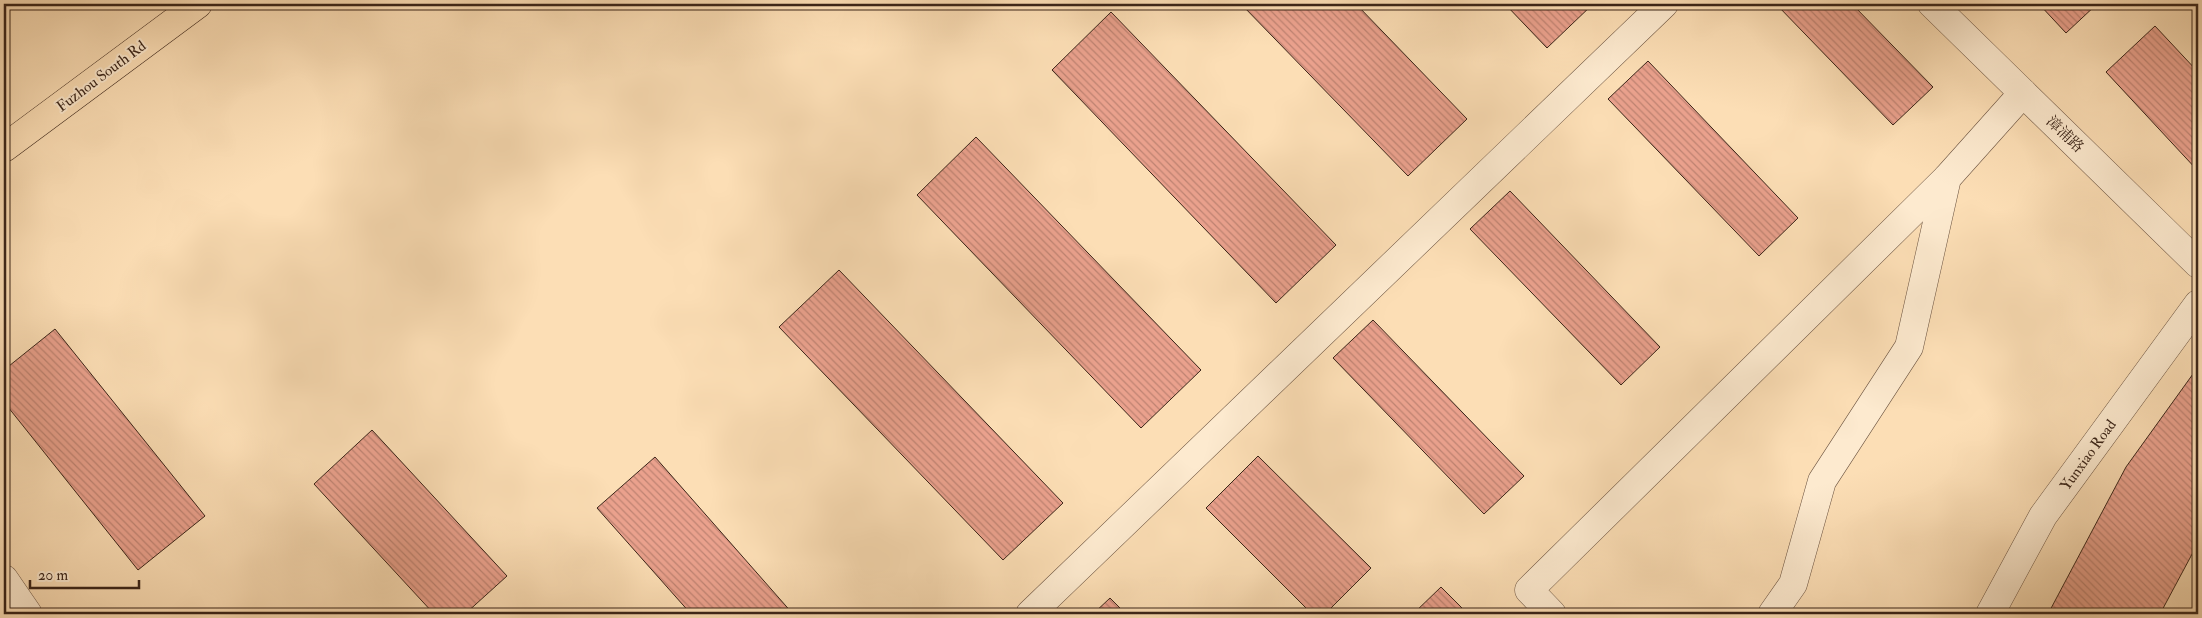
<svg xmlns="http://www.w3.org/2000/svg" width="2202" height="618" font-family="'IM FELL Double Pica','Noto Serif SC',serif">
	<defs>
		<pattern id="building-back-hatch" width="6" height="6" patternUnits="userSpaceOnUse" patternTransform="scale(1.25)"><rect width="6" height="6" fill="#eaa18d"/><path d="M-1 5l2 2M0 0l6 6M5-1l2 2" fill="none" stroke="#bf8372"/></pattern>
	</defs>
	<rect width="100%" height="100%" fill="#fcdeb5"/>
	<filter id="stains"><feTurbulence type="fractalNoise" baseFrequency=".004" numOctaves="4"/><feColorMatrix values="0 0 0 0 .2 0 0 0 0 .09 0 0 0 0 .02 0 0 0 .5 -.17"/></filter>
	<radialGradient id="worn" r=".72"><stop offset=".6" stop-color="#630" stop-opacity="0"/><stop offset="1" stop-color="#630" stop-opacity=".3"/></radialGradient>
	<g fill="url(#building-back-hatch)" stroke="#3b2519">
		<path d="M1241,4h115l111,115 -59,57z"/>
		<path d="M1505,4h88l-46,44z"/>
		<path d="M1776,4h76l81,83 -40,38z"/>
		<path d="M2039,4h58l-31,29z"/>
		<path d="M1111,12l225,233 -60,58 -224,-233z"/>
		<path d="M2155,26l43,46v99l-92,-99z"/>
		<path d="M1648,61l150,157 -39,38 -151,-157z"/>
		<path d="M976,137l225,233 -60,58 -224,-233z"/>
		<path d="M1510,191l150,156 -39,38 -151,-156z"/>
		<path d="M839,270l224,233 -60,57 -224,-233z"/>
		<path d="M1373,320l151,156 -40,38 -151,-156z"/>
		<path d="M55,329l150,187 -67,54 -134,-168v-32z"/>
		<path d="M2198,367v176l-38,71h-112l78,-147z"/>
		<path d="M372,430l135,146 -42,38h-31l-120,-130z"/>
		<path d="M1258,456l113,112 -46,46h-13l-106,-106z"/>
		<path d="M655,457l138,157h-102l-94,-106z"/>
		<path d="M1441,587l27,27h-55z"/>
		<path d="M1110,598l16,16h-33z"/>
	</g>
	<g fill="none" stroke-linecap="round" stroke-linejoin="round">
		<defs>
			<g id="minor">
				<path d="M1932,4l266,260"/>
				<path d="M4,579l24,35"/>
				<path d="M1030,614l634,-610"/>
				<path d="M1552,614l-23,-24 418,-412"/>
				<path d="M1772,614l21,-30 29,-103 87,-134 38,-169 76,-85"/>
				<path d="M1990,614l53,-98 155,-212"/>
			</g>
			<path id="major" d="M4,148l194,-144"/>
		</defs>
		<use href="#minor" stroke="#6b5340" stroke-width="29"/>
		<use href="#major" stroke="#3b2519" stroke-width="29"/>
		<use href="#minor" stroke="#fdeacf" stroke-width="28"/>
		<use href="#major" stroke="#fcdeb5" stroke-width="28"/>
	</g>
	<g text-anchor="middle" stroke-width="4" stroke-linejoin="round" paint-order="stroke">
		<g font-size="15" fill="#3b2519" stroke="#fdeacf">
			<text transform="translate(101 76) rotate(-37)" y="5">Fuzhou South Rd</text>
			<text transform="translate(2065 134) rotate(44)" y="5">漳浦路</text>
			<text transform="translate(2088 455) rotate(-54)" y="5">Yunxiao Road</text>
		</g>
	</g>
	<rect width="2202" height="618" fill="none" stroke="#fcdeb5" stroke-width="20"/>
	<rect x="5" y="5" width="2192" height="608" fill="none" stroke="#3b2519" stroke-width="2.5"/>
	<rect x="10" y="10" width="2182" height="598" fill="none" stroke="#3b2519"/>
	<path d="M30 580v8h109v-8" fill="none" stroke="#3b2519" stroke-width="2.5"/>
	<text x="38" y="580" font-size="15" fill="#3b2519" stroke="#fdeacf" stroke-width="4" paint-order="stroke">20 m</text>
	<rect width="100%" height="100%" filter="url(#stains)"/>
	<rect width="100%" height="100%" fill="url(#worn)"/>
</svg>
